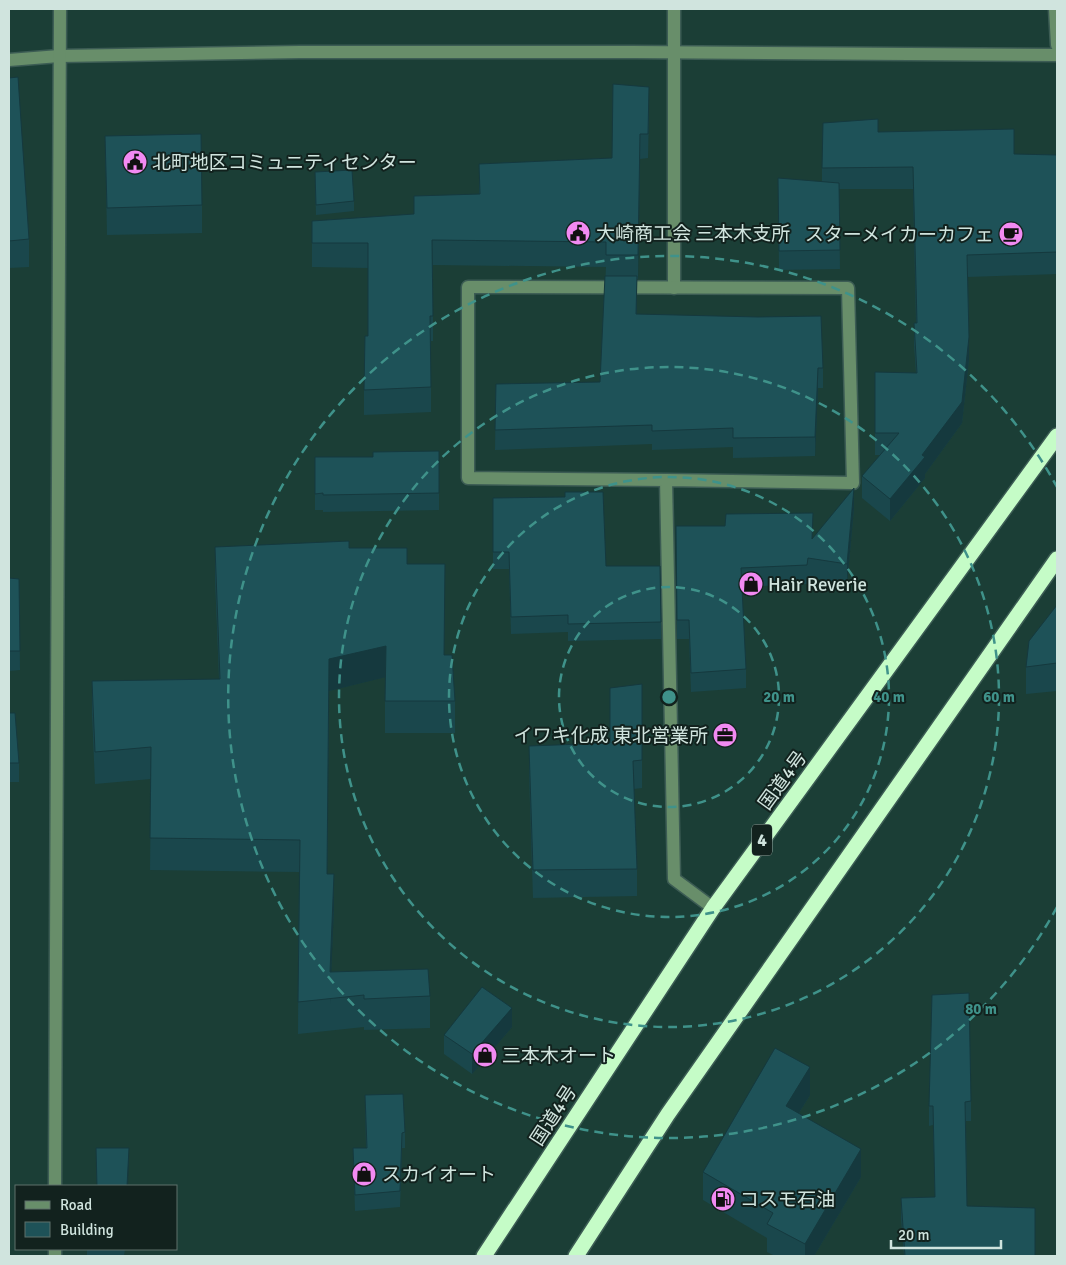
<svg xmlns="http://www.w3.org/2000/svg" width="1066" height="1265" font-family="Signika,'Noto Sans JP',sans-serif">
	<rect width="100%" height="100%" fill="#1b3e36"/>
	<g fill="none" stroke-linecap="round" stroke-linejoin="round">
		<defs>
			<g id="minor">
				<path d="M1055,9l2,36"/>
				<path d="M9,60l50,-4 241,-4h334l423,3"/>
				<path d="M674,288v-279"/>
				<path d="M666,480l-198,-2v-191l380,1 5,195 -187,-3 8,399 39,29"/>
				<path d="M55,1186l5,-1177"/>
				<path d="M55,1256v-7"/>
			</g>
			<g id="highway">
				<path d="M484,1256l229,-348 344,-472"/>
				<path d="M576,1256l92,-142 389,-555"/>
			</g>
		</defs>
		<use href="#minor" stroke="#3c5c54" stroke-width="15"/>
		<use href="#highway" stroke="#3c5c54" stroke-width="18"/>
		<use href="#minor" stroke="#688e6a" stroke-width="12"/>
		<use href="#highway" stroke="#c5fcc7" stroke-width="15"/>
	</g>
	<g fill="#1a474c">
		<rect x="9" y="9" width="29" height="1"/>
		<path d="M9,78l20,161v28l-20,1z"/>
		<path d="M649,111l-1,47 -8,1 -2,120h-1v35l186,54v20h-5l-3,68 -82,2v-11l-81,3v-6l-157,6 1,-66 104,-2 6,-115 -173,-2v76h-2v71l-67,3v-25l4,-54v-68l-56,-1v-46l102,-7 65,-20v-30l133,-6z"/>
		<path d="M878,132l136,22 43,1v119l-89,3 1,82 -7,64 -37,51v4l-35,43 -28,-23v-22l19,-21h-6v-83l41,1 -2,-28v-22h2l-3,-134h-74l1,80 -61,1 -1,-91 44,3v-14z"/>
		<path d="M105,136l97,69v28l-95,2z"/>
		<path d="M315,182l39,19v10l-38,4z"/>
		<path d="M439,451v59l-116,2v-2h-8v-53h58z"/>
		<path d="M493,498l113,68 55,56v17l-93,2v-9l-57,2 -2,-65h-16z"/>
		<path d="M854,508l-7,76 -39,-7 -1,7 -65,3 4,82v19l-55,4 -2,-53h-12l-1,-113 137,12z"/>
		<path d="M215,547l134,1 58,16 37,91 11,46v32h-70v-56l-56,14 -2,183 7,32 -3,66 99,24v32l-66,2v-3l-66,7 1,-162 -149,-2 1,-91 -56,5 -3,-71v-32l127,-2 -4,-100z"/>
		<path d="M9,578l10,1 1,91 -11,1z"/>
		<path d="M1057,605v86l-31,3v-27z"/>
		<path d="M642,684v104l-8,1 3,80v27l-104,2 -4,-124v-28l81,-3z"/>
		<path d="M9,713l10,50v19h-10z"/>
		<path d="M512,1027l-40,47 -28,-20v-19z"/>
		<path d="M365,1095l40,37v16h-3l-2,59 -45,4 -2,-63h13z"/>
		<path d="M810,1095l-11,18 62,64 -47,79h-39l-8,-4v-14l-64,-38v-28z"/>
		<path d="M971,1101v20h-5l1,85 68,50h-131l-3,-38v-20l34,-1 -2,-72 -4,1v-20z"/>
		<path d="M87,1249h38l-1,7h-37z"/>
	</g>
	<g fill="#15393e">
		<path d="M640,134v25l-2,120v-24z"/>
		<path d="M637,276v20l-1,37v-19z"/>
		<path d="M969,337v22l-7,64 -37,51v4l-35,43v-22z"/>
		<path d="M818,368v20l-3,68v-19z"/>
		<path d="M854,488v20l-7,76v-20z"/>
		<path d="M386,646v31l-57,14v-32z"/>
		<path d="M334,874v32l-4,98v-32z"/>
		<path d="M512,1008v19l-40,47v-20z"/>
		<path d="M810,1067v28l-24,39v-28z"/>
		<path d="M129,1148l-1,38h-1z"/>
		<path d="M861,1149v28l-47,79h-9v-12z"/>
	</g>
	<g fill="#1e5258" stroke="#15393e">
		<path d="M18,77l11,162 -20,2v-163z"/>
		<path d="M613,84l36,3 -1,47h-8l-2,121h-32v-13l-174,-2 1,76h-3l1,71 -67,3 1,-54h3v-93h-56v-22l102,-7v-18l66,-2 -1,-30 133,-6z"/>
		<path d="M878,119v13l136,-3v25l43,1v97l-90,3 2,82 -7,65 -40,53 3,2 -35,42 -28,-23 37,-43h-24v-61l42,1 -3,-50h3l-4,-156 -91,1 1,-45z"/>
		<path d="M201,134l1,71 -95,3 -2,-72z"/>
		<path d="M352,170l2,31 -38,4 -1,-33z"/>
		<path d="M778,178l61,5 1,67 -61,1z"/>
		<path d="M605,276h32l-1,38 122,3 63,-1 2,52h-5l-3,69 -82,1v-10l-81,3v-6l-157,5 1,-46 104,-2z"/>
		<path d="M439,451v42l-116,2v-2l-8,1v-37h58v-5z"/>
		<path d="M854,488l-7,76 -39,-6 -1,7 -66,3 5,101 -55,4 -2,-53h-12l-1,-94h49l1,-12 87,-1 -1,26z"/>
		<path d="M565,492h38l3,74h54l1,56 -93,2v-9l-57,2 -2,-65h-16v-54l72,-1z"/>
		<path d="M349,541v7h58v16h38l-1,91h8l3,46h-70l1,-55 -57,13 -2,215h7l-4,98 98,-3 2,27 -66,3v-4l-66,7 2,-162 -150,-2 1,-91 -56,5 -3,-71 128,-2 -5,-132z"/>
		<path d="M9,578l10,1 1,72h-11z"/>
		<path d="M1057,605v58l-31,4 3,-26z"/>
		<path d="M642,684v76l-9,1 4,108 -104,1 -4,-124 81,-3v-55z"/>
		<path d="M9,713h6l4,50h-10z"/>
		<path d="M482,987l30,21 -40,46 -28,-19z"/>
		<path d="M969,993l2,108 -6,1 2,104 68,2v48h-130l-4,-58 34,-1 -2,-91h-4l3,-111z"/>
		<path d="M775,1048l35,19 -24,39 75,43 -56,95 -38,-20 6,-11 -70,-41z"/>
		<path d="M403,1094l2,38 -3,1 -2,58 -45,4 -2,-47h14l-2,-53z"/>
		<path d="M96,1148h33l-2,38h-30z"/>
	</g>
	<g fill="none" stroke="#3f928a" stroke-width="2.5" stroke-dasharray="9 6">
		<circle cx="669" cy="697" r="110"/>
		<circle cx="669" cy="697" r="220"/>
		<circle cx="669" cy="697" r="330"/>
		<path d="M1057 907A441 441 0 1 1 1057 487"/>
	</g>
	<defs>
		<symbol id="civic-disc" viewBox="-11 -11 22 22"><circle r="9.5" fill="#f28af2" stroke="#12221e"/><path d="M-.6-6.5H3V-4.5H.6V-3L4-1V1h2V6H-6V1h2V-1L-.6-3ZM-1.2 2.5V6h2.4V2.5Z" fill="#111"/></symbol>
		<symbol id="cafe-disc" viewBox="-11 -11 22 22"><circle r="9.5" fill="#f28af2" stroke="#12221e"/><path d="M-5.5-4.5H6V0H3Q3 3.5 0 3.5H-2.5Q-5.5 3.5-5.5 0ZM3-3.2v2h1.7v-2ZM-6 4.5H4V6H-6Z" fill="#111"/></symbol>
		<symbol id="shop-disc" viewBox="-11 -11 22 22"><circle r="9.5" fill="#f28af2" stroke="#12221e"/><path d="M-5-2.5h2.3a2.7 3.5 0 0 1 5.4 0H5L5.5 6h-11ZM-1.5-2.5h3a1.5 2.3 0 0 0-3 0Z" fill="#111"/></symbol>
		<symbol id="office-disc" viewBox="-11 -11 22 22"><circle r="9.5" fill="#f28af2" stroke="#12221e"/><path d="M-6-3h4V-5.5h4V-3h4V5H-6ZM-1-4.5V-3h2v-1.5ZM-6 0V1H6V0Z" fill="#111"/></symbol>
		<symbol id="fuel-disc" viewBox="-11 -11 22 22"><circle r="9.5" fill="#f28af2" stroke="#12221e"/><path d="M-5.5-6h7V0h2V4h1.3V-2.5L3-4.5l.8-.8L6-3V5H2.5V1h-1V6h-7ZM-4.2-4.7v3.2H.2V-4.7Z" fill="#111"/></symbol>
	</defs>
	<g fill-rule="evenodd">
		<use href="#civic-disc" x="121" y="148" width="28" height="28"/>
		<use href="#civic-disc" x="564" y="219" width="28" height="28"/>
		<use href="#cafe-disc" x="997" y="220" width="28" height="28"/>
		<use href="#shop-disc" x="737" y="570" width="28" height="28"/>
		<use href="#office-disc" x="711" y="721" width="28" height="28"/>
		<use href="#shop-disc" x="471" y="1041" width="28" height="28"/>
		<use href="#shop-disc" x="350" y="1160" width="28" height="28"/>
		<use href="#fuel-disc" x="709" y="1185" width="28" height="28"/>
	</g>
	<g text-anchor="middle" stroke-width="4" stroke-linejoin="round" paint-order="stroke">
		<rect fill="#12221e" stroke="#97aaa4" stroke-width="1" x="752" y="824.5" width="20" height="31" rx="4"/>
		<g font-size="18" font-weight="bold" fill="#d0e4de">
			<text x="762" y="846">4</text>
		</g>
		<g font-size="19" fill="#d0e4de" stroke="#12221e" text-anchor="start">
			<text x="152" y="169">北町地区コミュニティセンター</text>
			<text x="596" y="240">大崎商工会 三本木支所</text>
			<text x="994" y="241" text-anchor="end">スターメイカーカフェ</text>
			<text x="768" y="591">Hair Reverie</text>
			<text x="708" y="742" text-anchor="end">イワキ化成 東北営業所</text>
			<text x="502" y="1062">三本木オート</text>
			<text x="382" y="1181">スカイオート</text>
			<text x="740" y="1206">コスモ石油</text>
		</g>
		<g font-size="19" fill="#d0e4de" stroke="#12221e">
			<text transform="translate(782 780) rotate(-54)" y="7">国道4号</text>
			<text transform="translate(553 1115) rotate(-57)" y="7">国道4号</text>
		</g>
	</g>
	<circle cx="669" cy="697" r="8" fill="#3f928a" stroke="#12221e" stroke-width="2.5"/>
	<g font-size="15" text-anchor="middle" font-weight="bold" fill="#3f928a" stroke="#12221e" stroke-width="4" stroke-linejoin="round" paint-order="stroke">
		<text x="779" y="702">20 m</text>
		<text x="889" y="702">40 m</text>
		<text x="999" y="702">60 m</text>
		<text x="981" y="1014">80 m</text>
	</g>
	<rect width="1066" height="1265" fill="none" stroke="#d0e4de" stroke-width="20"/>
	<rect x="15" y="1185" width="162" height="65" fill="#12221e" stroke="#5e706b"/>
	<rect x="25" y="1201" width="25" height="8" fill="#688e6a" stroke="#5e706b"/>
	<text x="60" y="1210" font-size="15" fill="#d0e4de">Road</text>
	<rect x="25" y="1222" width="25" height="15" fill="#1e5258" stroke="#5e706b"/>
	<text x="60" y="1235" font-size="15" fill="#d0e4de">Building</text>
	<path d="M891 1240v8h110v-8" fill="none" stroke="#d0e4de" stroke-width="2.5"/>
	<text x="898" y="1240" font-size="15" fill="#d0e4de" stroke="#12221e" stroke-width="4" paint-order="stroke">20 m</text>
</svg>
